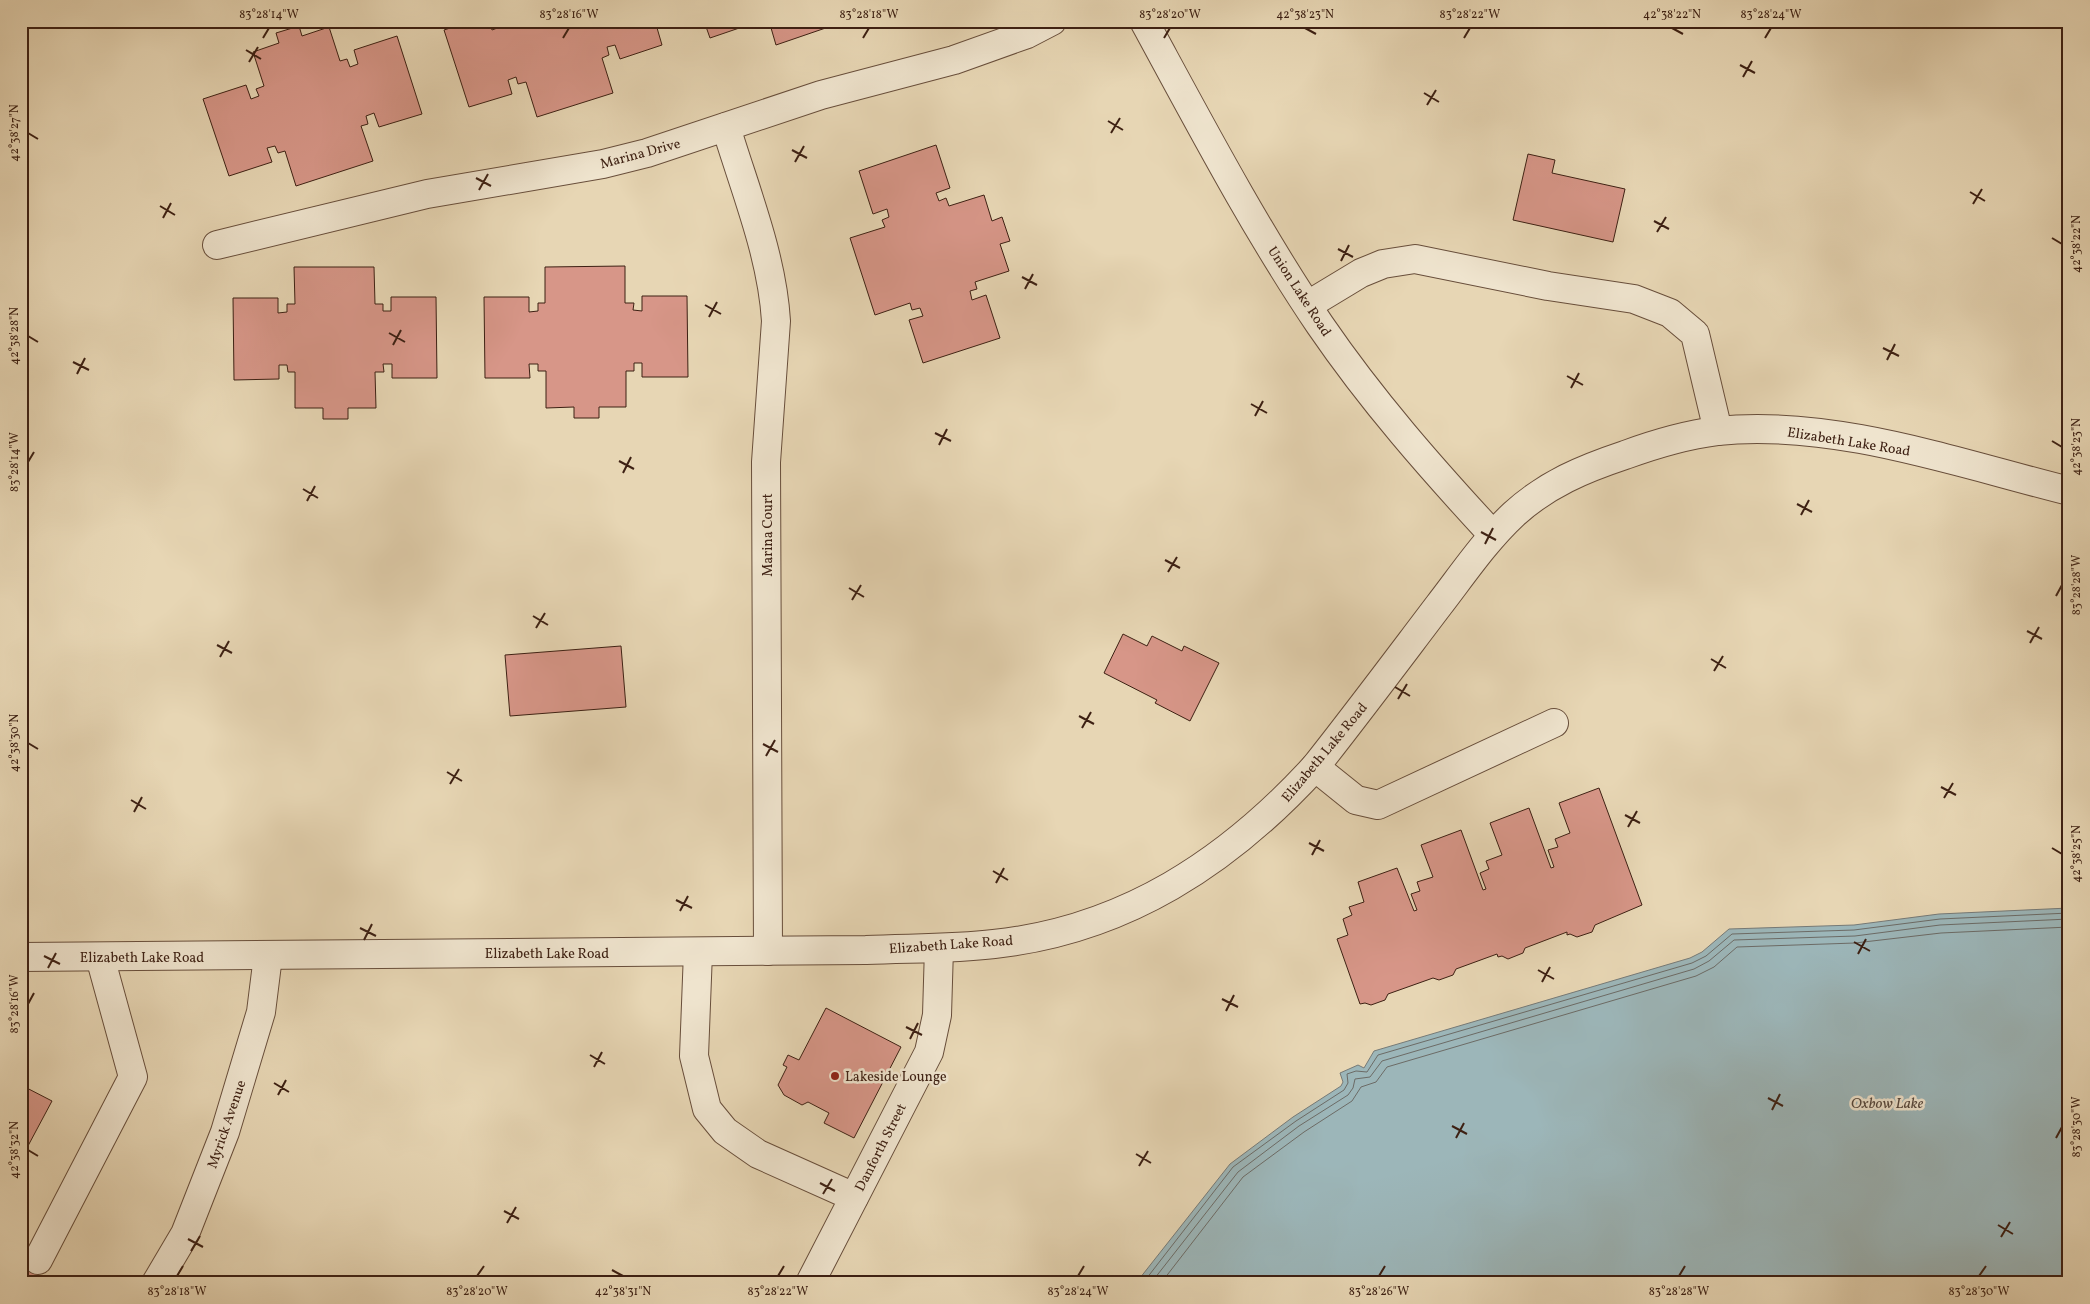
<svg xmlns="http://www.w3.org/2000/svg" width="2090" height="1304" font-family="Vollkorn,serif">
	<rect width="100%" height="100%" fill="#e7d6b4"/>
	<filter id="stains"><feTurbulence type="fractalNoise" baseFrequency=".004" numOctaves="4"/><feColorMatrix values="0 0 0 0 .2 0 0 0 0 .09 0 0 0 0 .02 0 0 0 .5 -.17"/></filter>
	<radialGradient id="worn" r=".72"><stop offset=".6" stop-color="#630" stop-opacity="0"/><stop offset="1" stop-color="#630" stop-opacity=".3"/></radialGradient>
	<path fill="#9cb6b9" stroke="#767a77" d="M2069,908v375h-933l94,-119 63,-47 48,-31 2,-4 -3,-9 18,-8 6,3 10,-17 316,-93 12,-6 27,-23 125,-4 85,-11z"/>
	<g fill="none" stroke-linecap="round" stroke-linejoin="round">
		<g stroke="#6c6b66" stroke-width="1">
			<path d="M1143,1283l90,-116 63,-46 48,-31 4,-7 -1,-9 9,-3 11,1 11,-17 314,-92 14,-7 26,-22 122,-4 86,-11 129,-6"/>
			<path d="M1151,1283l87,-111 61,-46 49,-31 5,-7 2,-9 15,-2 12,-16 312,-92 15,-8 25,-21 121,-4 85,-11 129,-6"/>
			<path d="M1161,1283l82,-106 61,-45 48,-31 9,-14 15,-5 11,-15 309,-91 18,-9 23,-20 118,-4 86,-10 128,-6"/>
		</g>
	</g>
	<g fill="#d79688" stroke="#3d2013">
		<path d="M472,21h17l3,9 8,-3 -3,-6h158l7,24 -42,14 -5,-14 -8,2 2,8 -7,3 11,35 -76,24 -11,-35 -8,2 -2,-7 -8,3 4,14 -43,13 -25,-77z"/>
		<path d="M704,21h46l1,3 -41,14z"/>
		<path d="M769,21h77l-70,24z"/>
		<path d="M299,26l3,10 27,-9 11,34 7,-2 3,8 8,-3 -4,-14 43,-14 25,78 -43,13 -5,-14 -8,3 2,8 -7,2 12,35 -77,25 -11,-35 -7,2 -3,-7 -8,2 5,14 -43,14 -26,-77 43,-14 5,14 8,-3 -3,-7 8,-3 -11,-34 26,-9 -3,-10z"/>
		<path d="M936,145l14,43 -14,5 3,8 7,-3 3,8 35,-11 8,26 10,-4 8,24 -10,3 9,27 -34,11 2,7 -7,2 2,9 14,-5 14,43 -77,25 -14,-43 14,-4 -3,-8 -8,2 -2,-7 -35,12 -25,-77 35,-11 -3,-7 7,-3 -2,-8 -14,5 -14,-43z"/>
		<path d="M1528,154l27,6 -3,13 73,16 -12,53 -100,-22z"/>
		<path d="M625,266v37h9l-1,7 9,1v-15h45l1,81h-46v-14h-8v8h-8v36h-27v11h-25v-11l-28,1v-37h-8v-7h-9l1,14h-45l-1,-81h45v15l9,-1v-8h7v-36z"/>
		<path d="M294,267h80l1,37h8v7h8v-14h45l1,81h-45v-14h-9l1,8h-9l1,36h-28v11h-25v-11h-28v-36h-7l-1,-7h-8v14l-45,1 -1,-82h45v15l9,-1v-8h8z"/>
		<path d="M1123,634l24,12 5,-10 30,15 2,-5 35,17 -29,58 -35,-18 2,-3 -53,-27z"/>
		<path d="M621,646l5,61 -116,9 -5,-61z"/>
		<path d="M1599,788l43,117 -47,20 -3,7 -15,5 -7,-3 -3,1v-3l-42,16 -2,5 -15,6 -6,-3 -4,1 -1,-3 -41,15 -3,6 -14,5 -6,-2 -45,16 -3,6 -14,5 -6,-2 -5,1 -23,-65 11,-4 -5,-16 9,-4 -3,-8 15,-5 -6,-20 39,-14 17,43 3,-1 -6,-16 9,-3 -3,-9 16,-5 -12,-32 40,-15 22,60 3,-1 -6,-16 9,-4 -3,-8 16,-6 -12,-32 39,-15 22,60 3,-1 -6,-17 10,-3 -3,-8 15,-6 -11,-30z"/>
		<path d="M826,1008l75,39 -47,91 -30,-15 5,-10 -21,-11 -6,3 -18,-10 -6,-10 9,-18 -4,-2 5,-10 11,5z"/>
		<path d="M21,1085l31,16 -31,58z"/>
		<path d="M21,1258l20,11 -7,14h-13z"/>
	</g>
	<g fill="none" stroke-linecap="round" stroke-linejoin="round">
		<defs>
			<g id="minor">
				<path d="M1144,21c56,103 111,208 176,304 52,76 111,143 173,210"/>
				<path d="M726,127c19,63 46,128 50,194l-10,141 2,489"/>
				<path d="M217,245l210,-51 176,-30 44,-11 174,-58 133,-35 73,-26 25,-13"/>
				<path d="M1308,305l53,-32 22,-9 32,-5 133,27 86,13 36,14 25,21 23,97"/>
				<path d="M1315,767l41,33 22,5 176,-82"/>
				<path d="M698,952l-4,104 13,53 18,22 33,23 96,43"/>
				<path d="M21,957l845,-7c42,-2 86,-1 128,-6 131,-14 234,-82 321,-177 42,-53 83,-108 124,-162 24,-31 46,-64 75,-91 33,-30 69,-45 111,-59 30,-11 60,-20 92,-24 117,-12 240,32 352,60"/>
				<path d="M38,1260l95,-183 -33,-120"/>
				<path d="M156,1283l29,-49 40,-102 36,-120 7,-56"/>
				<path d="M810,1283l119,-231 8,-37 2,-67"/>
			</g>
		</defs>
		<use href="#minor" stroke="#684e3b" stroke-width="30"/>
		<use href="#minor" stroke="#efe4ce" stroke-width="28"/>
	</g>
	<path fill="none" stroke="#3d2013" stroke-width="2" d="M1305,28l11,6M1672,28l11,6M263,38l6,-10M563,38l6,-10M863,38l6,-10M1164,38l6,-10M1464,38l6,-10M1765,38l6,-10M246,50l15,9M249,62l9,-15M1740,65l15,8M1743,77l9,-16M1424,93l15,9M1427,105l9,-15M1108,121l15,9M28,133l10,6M1111,133l9,-15M792,150l15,8M795,162l9,-16M476,178l15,8M479,190l9,-16M1970,192l15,9M1973,204l9,-15M160,206l15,9M163,218l8,-15M1654,221l15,8M1657,232l9,-15M2052,238l10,6M1338,249l15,8M1341,261l8,-16M1022,277l15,8M1025,289l8,-15M705,305l16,9M709,317l8,-15M389,333l16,9M28,336l10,6M393,345l8,-15M1883,348l16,8M1887,360l8,-16M73,362l16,8M77,374l8,-16M1567,376l16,9M1571,388l8,-15M1251,404l16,9M1255,416l8,-15M935,433l16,8M2052,441l10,6M939,445l8,-16M619,461l15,8M28,462l6,-10M623,473l8,-16M303,489l15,9M307,501l8,-15M1797,504l15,8M1801,515l8,-15M1481,532l15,8M1485,544l8,-16M1165,560l15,8M1168,572l9,-15M849,588l15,9M2056,596l6,-11M852,600l9,-15M533,616l15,9M536,628l9,-15M2027,631l15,8M2030,643l9,-16M217,645l15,8M220,657l9,-16M1711,659l15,9M1714,671l9,-15M1395,687l15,9M1398,699l9,-15M1079,716l15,8M1082,728l9,-16M28,743l10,6M763,744l15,8M766,756l9,-16M447,772l15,9M450,784l9,-15M1941,787l15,8M1944,798l9,-15M131,800l15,9M134,812l8,-15M1625,815l15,8M1628,827l9,-16M1309,843l15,8M2052,848l10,6M1312,855l8,-15M993,871l15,9M996,883l8,-15M676,900l16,8M680,911l8,-15M360,928l16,8M364,940l8,-16M1854,942l16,9M1858,954l8,-15M44,956l16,8M48,968l8,-15M1538,970l16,9M1542,982l8,-15M1222,999l16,8M28,1004l6,-11M1226,1011l8,-16M906,1027l16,8M910,1039l8,-16M590,1055l15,9M594,1067l8,-15M274,1083l15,9M278,1095l8,-15M1768,1098l15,8M1772,1110l8,-16M1452,1126l15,8M1456,1138l8,-15M2056,1138l6,-11M28,1150l10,6M1136,1154l15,9M1139,1166l9,-15M820,1183l15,8M823,1194l9,-15M504,1211l15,8M507,1223l9,-16M1998,1225l15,9M2001,1237l9,-15M188,1239l15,8M191,1251l9,-15M612,1270l11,6M177,1276l6,-10M477,1276l7,-10M778,1276l6,-10M1078,1276l6,-10M1379,1276l6,-10M1679,1276l6,-10M1979,1276l7,-10"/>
	<circle fill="#8f2418" stroke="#efe4ce" stroke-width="2" cx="835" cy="1076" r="5"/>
	<g text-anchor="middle" stroke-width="5" stroke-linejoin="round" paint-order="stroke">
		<g font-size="14" fill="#3d2013" stroke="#efe4ce">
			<text transform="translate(640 153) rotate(-15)" y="5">Marina Drive</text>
			<text transform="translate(1300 291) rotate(57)" y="5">Union Lake Road</text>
			<text transform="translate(1849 441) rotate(9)" y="5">Elizabeth Lake Road</text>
			<text transform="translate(767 535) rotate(-90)" y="5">Marina Court</text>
			<text transform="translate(1324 752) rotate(-50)" y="5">Elizabeth Lake Road</text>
			<text transform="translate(951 944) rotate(-4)" y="5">Elizabeth Lake Road</text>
			<text x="547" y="958">Elizabeth Lake Road</text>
			<text x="142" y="962">Elizabeth Lake Road</text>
			<text transform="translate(226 1124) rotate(-71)" y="5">Myrick Avenue</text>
			<text transform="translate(880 1147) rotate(-63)" y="5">Danforth Street</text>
		</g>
		<g font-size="14" fill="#3d2013" stroke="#efe4ce" text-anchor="start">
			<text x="845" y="1081">Lakeside Lounge</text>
		</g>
		<g font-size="15" font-style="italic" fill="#55463c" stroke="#efe4ce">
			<text x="1887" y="1108">Oxbow Lake</text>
		</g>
	</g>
	<rect width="2090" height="1304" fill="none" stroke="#e7d6b4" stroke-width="55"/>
	<rect x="28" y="28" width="2034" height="1248" fill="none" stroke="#3d2013" stroke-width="2"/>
	<g font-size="12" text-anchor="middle" fill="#3d2013">
		<text x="269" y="18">83°28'14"W</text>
		<text x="569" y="18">83°28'16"W</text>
		<text x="869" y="18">83°28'18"W</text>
		<text x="1170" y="18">83°28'20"W</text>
		<text x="1305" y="18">42°38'23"N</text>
		<text x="1470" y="18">83°28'22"W</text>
		<text x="1672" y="18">42°38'22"N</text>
		<text x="1771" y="18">83°28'24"W</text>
		<text transform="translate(14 133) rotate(-90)" y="4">42°38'27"N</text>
		<text transform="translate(2076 244) rotate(-90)" y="4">42°38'22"N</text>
		<text transform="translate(14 336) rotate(-90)" y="4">42°38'28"N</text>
		<text transform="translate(2076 447) rotate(-90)" y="4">42°38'23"N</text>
		<text transform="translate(14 462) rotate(-90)" y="4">83°28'14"W</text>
		<text transform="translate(2076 585) rotate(-90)" y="4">83°28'28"W</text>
		<text transform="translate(14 743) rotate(-90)" y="4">42°38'30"N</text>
		<text transform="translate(2076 854) rotate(-90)" y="4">42°38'25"N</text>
		<text transform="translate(14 1004) rotate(-90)" y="4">83°28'16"W</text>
		<text transform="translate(2076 1127) rotate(-90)" y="4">83°28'30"W</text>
		<text transform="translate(14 1150) rotate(-90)" y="4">42°38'32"N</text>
		<text x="177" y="1295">83°28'18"W</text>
		<text x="477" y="1295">83°28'20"W</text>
		<text x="623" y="1295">42°38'31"N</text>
		<text x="778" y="1295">83°28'22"W</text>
		<text x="1078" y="1295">83°28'24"W</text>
		<text x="1379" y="1295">83°28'26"W</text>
		<text x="1679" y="1295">83°28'28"W</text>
		<text x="1979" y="1295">83°28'30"W</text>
	</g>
	<rect width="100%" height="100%" filter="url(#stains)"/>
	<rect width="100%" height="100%" fill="url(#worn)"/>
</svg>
